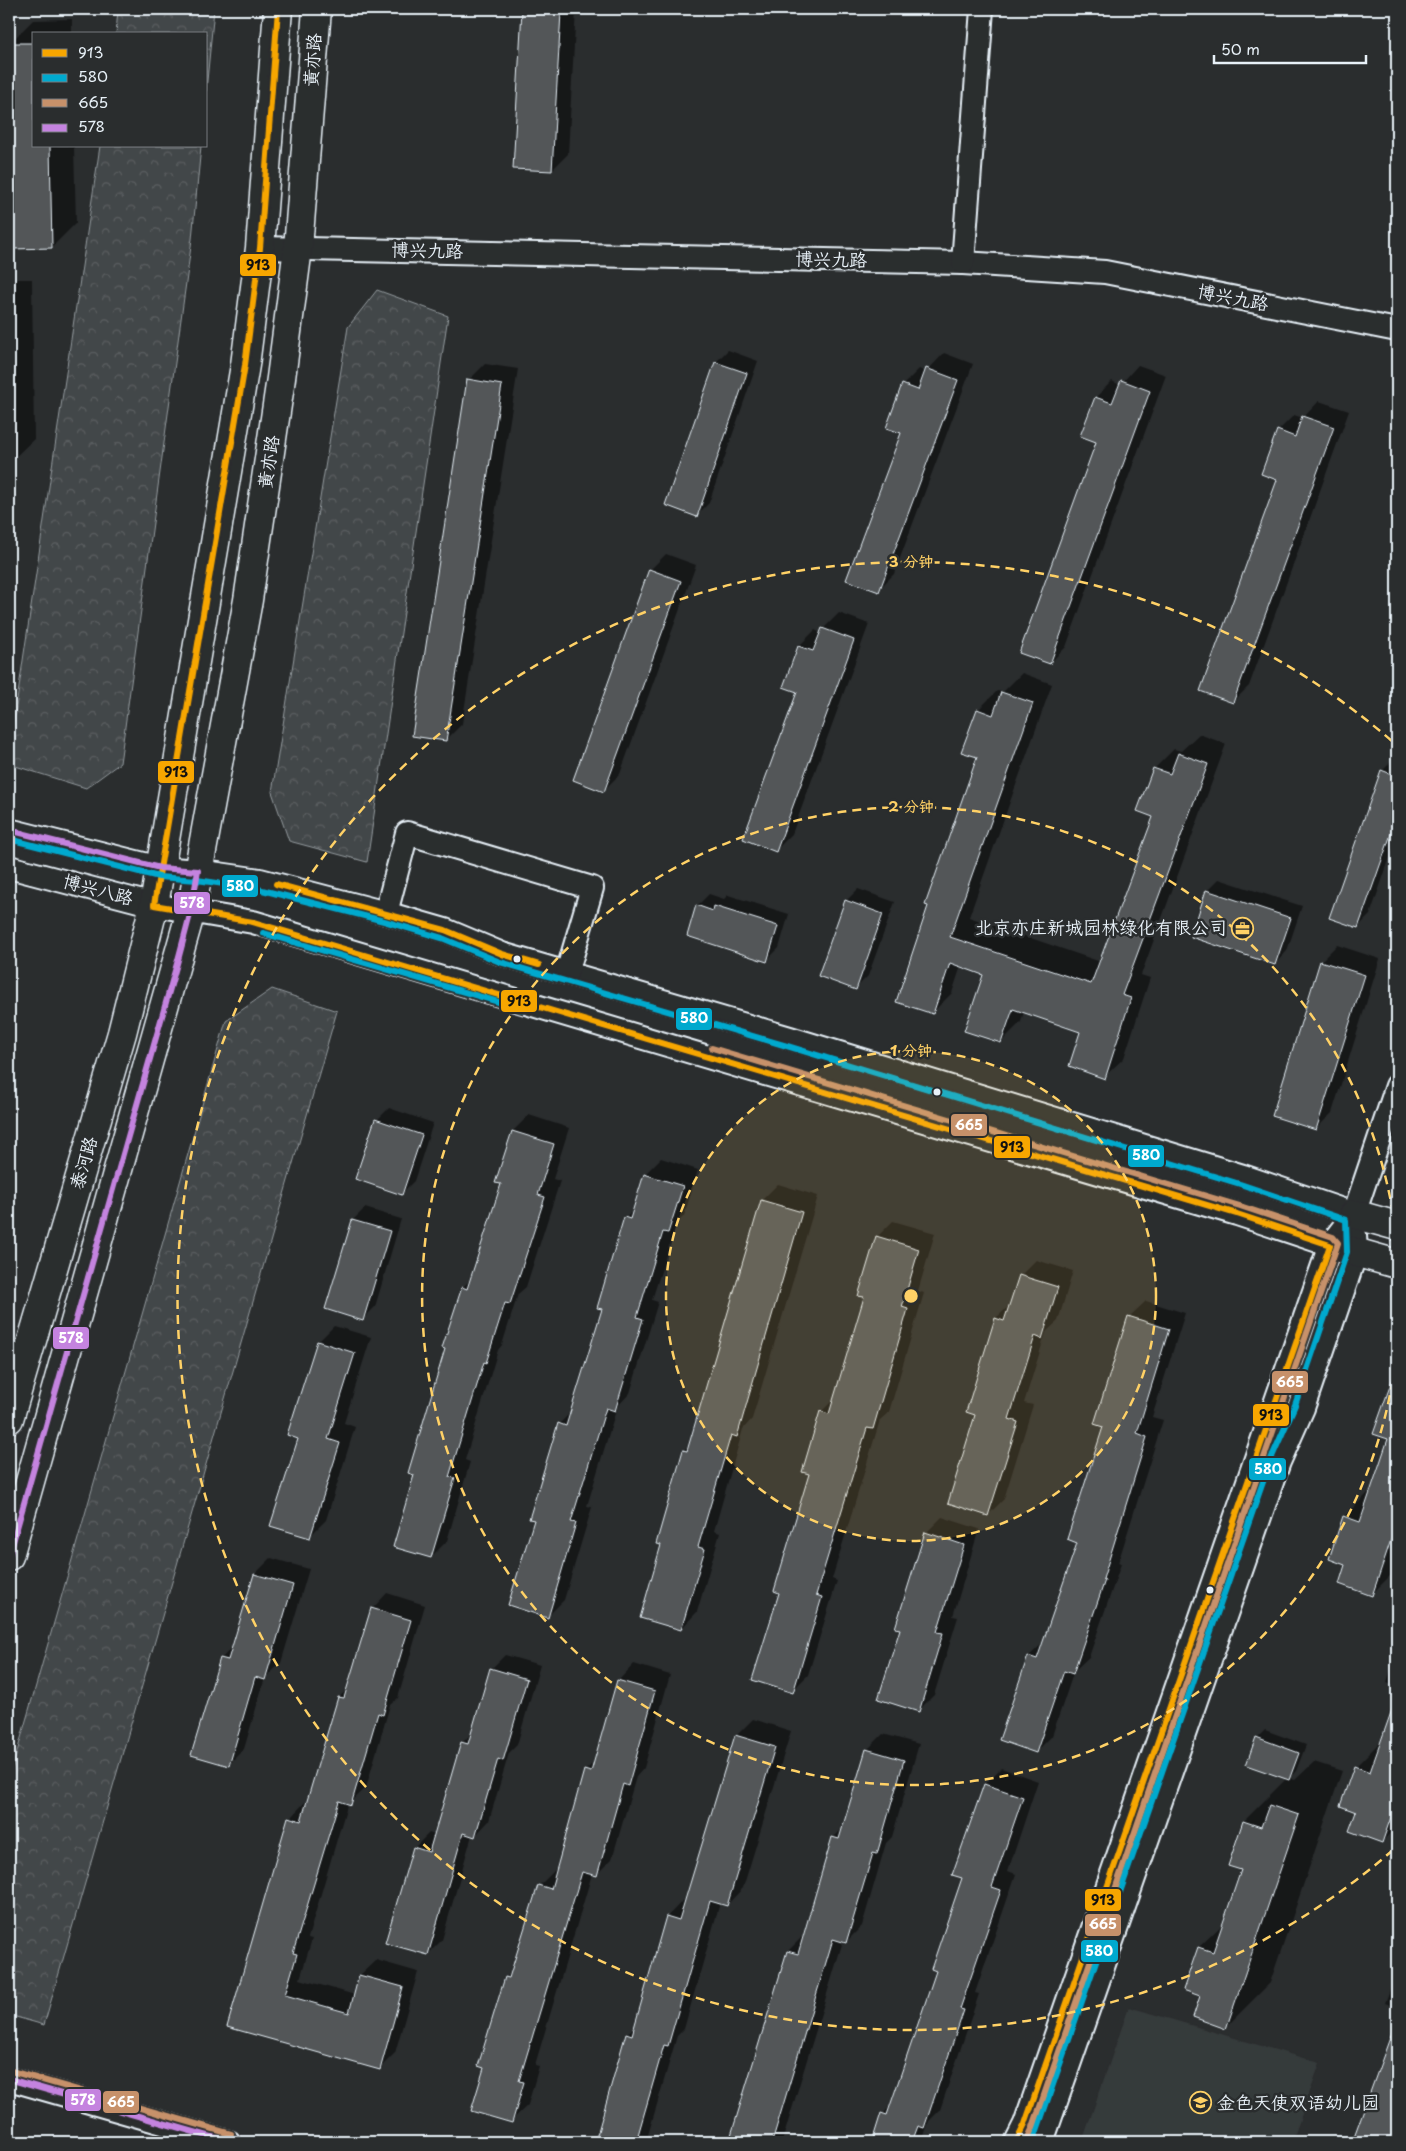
<svg xmlns="http://www.w3.org/2000/svg" width="1406" height="2151" font-family="'Playpen Sans','LXGW WenKai TC',sans-serif">
	<defs>
		<pattern id="forest-crowns" width="20" height="18" patternUnits="userSpaceOnUse" patternTransform="scale(1.25)"><rect width="20" height="18" fill="#424648"/><path d="M2 6a3 3 0 1 1 6 0M12 15a3 3 0 1 1 6 0" fill="none" stroke="#5d6163"/></pattern>
	</defs>
	<rect width="100%" height="100%" fill="#2a2d2e"/>
	<filter id="ink" filterUnits="userSpaceOnUse"><feTurbulence type="fractalNoise" baseFrequency=".02" numOctaves="2"/><feDisplacementMap in="SourceGraphic" scale="10" xChannelSelector="R" yChannelSelector="G"/><feConvolveMatrix kernelMatrix="1 2 1 2 8 2 1 2 1" color-interpolation-filters="sRGB"/></filter>
	<g filter="url(#ink)">
		<path fill="#363a3b" d="M1129,2007l191,56 -28,79h-210z"/>
		<g fill="url(#forest-crowns)" stroke="#959ca0">
			<path d="M118,9h96l-8,82v-57h-90z"/>
			<path d="M100,146h101l-9,93 -72,524 -34,25 -77,-24v-10z"/>
			<path d="M377,290l71,26 -81,546 -78,-21 -17,-49 76,-465z"/>
			<path d="M272,989l65,22 -293,1014 -35,-10v-235l217,-759z"/>
		</g>
		<g fill="#0007" fill-rule="evenodd">
			<path d="M525,9h51l-8,145 -16,16 -29,-159z"/>
			<path d="M72,19v15h-38v112h40l2,77 -24,24 -43,-203 24,-24z"/>
			<path d="M9,279h23l2,160 -25,24z"/>
			<path d="M728,350l30,11 -49,142 -12,12 19,-153z"/>
			<path d="M944,353l29,11 -79,210 -16,16 24,-158 1,-47 16,-16 7,3z"/>
			<path d="M485,364l33,5 -56,355 -16,16 23,-360z"/>
			<path d="M1138,365l28,10 -100,272 -16,16 48,-221 -2,-45 16,-16 8,4z"/>
			<path d="M1319,401l30,10 -100,275 -16,16 46,-223 -1,-48 16,-16 9,3z"/>
			<path d="M666,554l30,11 -76,209 -16,16 46,-220z"/>
			<path d="M839,613l30,11 -77,210 -16,16 22,-159 1,-45 16,-16 6,3 2,-4z"/>
			<path d="M1022,673l30,11 -83,233 132,45 54,-146 -16,-6 16,-42 19,-19 7,2 18,-17 27,10 -85,231 9,3 -26,80 -20,19 -22,-46 -58,-20 -3,11 -20,20 -16,-68 -24,-8 -9,27 -20,20 46,-256v-47l19,-19 6,1zM1163,770l13,5v2l-13,-4z"/>
			<path d="M1394,759l3,1v77l-27,78 -12,12 24,-156z"/>
			<path d="M1219,879l83,27 -15,45 -12,13 -68,-73z"/>
			<path d="M858,889l37,13 -27,74 -12,12 -10,-87z"/>
			<path d="M709,894l15,5 4,-4 61,19 -10,34 -12,12 -70,-54z"/>
			<path d="M1337,945l43,14 -48,154 -16,16 5,-168z"/>
			<path d="M389,1108l44,15 -19,58 -12,12 -25,-73z"/>
			<path d="M529,1115l40,13 -16,51 7,2 -34,106 -8,7 -16,51 -4,5 -33,110 5,2 -23,79 -16,16 -15,-83 31,-125 -3,-1 19,-61 9,-9 30,-94 -5,-2 16,-51z"/>
			<path d="M661,1158l37,12 -14,46 -8,8 -24,76 6,2 -28,91 -13,14 -30,99 5,1 -28,93 -16,16 -13,-97 24,-95 12,-12 32,-104 23,-90 9,-10 10,-34z"/>
			<path d="M778,1184l40,12 -66,223 -9,10 -29,102 6,2 -23,79 -16,17 -19,-85 -4,-1 26,-93 7,-6 71,-244z"/>
			<path d="M365,1208l36,11 -26,88 -12,12 -36,-11 26,-88z"/>
			<path d="M893,1221l42,12 -17,58 6,2 -35,119 -9,8 -48,159 5,2 -29,94 -16,16 -11,-99 30,-119 10,-61 14,-14 30,-102 12,-59z"/>
			<path d="M1036,1260l37,11 -15,50 -12,11 -22,71 9,2 -29,94 -16,16 -11,-101 -10,-3 29,-93 15,-14 9,-28z"/>
			<path d="M1146,1301l39,12 -33,104 11,3 -45,143 3,1 -32,93 -15,14 -22,65 -16,16 -35,-12 28,-84 15,-14 35,-100 50,-225z"/>
			<path d="M334,1326l37,11 -27,86 11,4 -29,93 -16,16 -11,-98 19,-96z"/>
			<path d="M1397,1382v187l-25,25 -25,-30 -3,-47 28,-28 18,-50v-50z"/>
			<path d="M942,1517l37,12 -26,87 5,1 -24,78 -16,16 -17,-83 25,-95z"/>
			<path d="M271,1558l38,11 -28,94 -16,15 -21,71 -16,16 -7,-106 13,-14 21,-71z"/>
			<path d="M387,1593l38,12 -27,93 -8,7 -24,83 -16,15 -2,-1 -40,136 4,1 -12,40 55,16 5,-20 16,-15 42,12 -23,81 -16,16 -151,-43 62,-208 15,-16 3,1 31,-106 10,-9 23,-79z"/>
			<path d="M1397,1651v35l-10,-4z"/>
			<path d="M505,1655l35,10 -23,80 -8,8 -20,68 -14,15 -3,-1 -30,105 -14,14 -14,-106 15,-15 6,2 27,-92 10,-10 19,-64z"/>
			<path d="M634,1664l36,11 -26,93 -8,9 -24,82 -16,16 -4,-1 -57,191 4,1 -11,39 -17,16 -25,-54 20,-89 7,-7 26,-85 16,-16h2l28,-99 10,-10 23,-80z"/>
			<path d="M1397,1698v128l-15,16 -25,-31 -2,-44 28,-28z"/>
			<path d="M753,1719l38,12 -48,157 -16,17 -7,-2 -36,126 -7,7 -31,106h-50l31,-108 9,-9 31,-108 16,-17 3,1 50,-165z"/>
			<path d="M1265,1730l41,15 -10,26 -7,7 6,2 19,-18 28,9 -72,212 -44,44 -24,-32 -3,-48 26,-25 17,-52 2,-49 43,-43 -30,-40z"/>
			<path d="M883,1734l36,10 -27,93 -6,6 -24,83 -16,16 -3,-1 -61,201h-52l58,-191 16,-16 29,-97 11,-11 23,-77z"/>
			<path d="M1001,1768l37,13 -30,90 8,3 -41,119 4,1 -39,116 -11,11 -7,21h-49l10,-28 8,-9 46,-135 26,-93 -9,-3 31,-90z"/>
			<path d="M1397,1971v37l-12,-5z"/>
			<path d="M1397,2023v119h-44z"/>
		</g>
		<g fill="#535759" stroke="#e8f1f8">
			<path d="M522,10l39,2 -9,159 -39,-2z"/>
			<path d="M9,43h25v103h16l2,102 -40,1z"/>
			<path d="M715,362l32,11 -50,144 -32,-12z"/>
			<path d="M926,368l32,12 -79,212 -33,-12 55,-147 -15,-5 16,-44 16,6z"/>
			<path d="M467,379l35,6 -56,356 -34,-5z"/>
			<path d="M1121,380l29,11 -100,273 -31,-11 77,-211 -16,-6 15,-39 17,6z"/>
			<path d="M1302,416l32,11 -101,276 -33,-12 77,-211 -16,-6 16,-44 18,7z"/>
			<path d="M649,569l32,12 -77,211 -31,-12z"/>
			<path d="M822,628l32,12 -78,212 -33,-13 54,-147 -14,-5 15,-41 15,5z"/>
			<path d="M1001,692l32,11 -83,234 141,47 62,-167 -16,-6 16,-43 17,6 8,-21 30,11 -86,231 9,3 -26,81 -36,-13 11,-34 -67,-23 -12,34 -37,-12 19,-56 -33,-12 -17,51 -37,-12 32,-96 -3,-1 52,-148 -16,-5 16,-43 16,6z"/>
			<path d="M1381,770l16,6v41l-39,111 -29,-10z"/>
			<path d="M1206,890l85,28 -16,47 -84,-28z"/>
			<path d="M845,900l38,14 -27,76 -38,-14z"/>
			<path d="M696,905l17,6 1,-5 64,20 -11,36 -80,-26z"/>
			<path d="M1320,961l45,14 -49,155 -44,-14z"/>
			<path d="M375,1119l47,16 -20,60 -47,-16z"/>
			<path d="M512,1131l42,13 -16,51 7,2 -35,107 -5,-1 -19,60 -2,-1 -35,115 6,1 -24,80 -38,-11 21,-72 -6,-2 37,-124 -3,-1 20,-61 5,2 34,-105 -6,-1z"/>
			<path d="M644,1174l39,12 -15,47 -5,-1 -26,85 6,2 -28,92 -9,-3 -35,114 5,1 -28,95 -40,-13 26,-85 -5,-1 29,-96 8,3 36,-117 -5,-1 27,-91 6,2z"/>
			<path d="M761,1200l41,12 -65,225 -6,-2 -33,112 7,2 -24,81 -41,-12 21,-73 -5,-1 27,-94 4,1z"/>
			<path d="M352,1220l38,11 -27,90 -38,-12z"/>
			<path d="M876,1236l43,13 -17,58 6,2 -35,120 -6,-1 -51,167 6,2 -29,96 -41,-13 27,-87 -5,-2 35,-117 -7,-2 18,-61 9,3 35,-117 -6,-1z"/>
			<path d="M1019,1275l39,12 -16,52 -7,-3 -26,83 9,3 -30,94 -40,-13 27,-88 -9,-3 29,-94 9,3z"/>
			<path d="M1128,1316l41,13 -32,104 10,4 -44,142 2,1 -32,94 -9,-3 -28,82 -37,-13 29,-84 9,3 40,-116 -10,-4 36,-112 -9,-3z"/>
			<path d="M317,1341l38,12 -27,86 12,4 -30,95 -40,-12 28,-87 -11,-4z"/>
			<path d="M1395,1372l2,1v149l-25,74 -33,-12 6,-19 -16,-6 14,-43 17,6 28,-83 -15,-5z"/>
			<path d="M925,1532l39,13 -27,87 6,1 -24,79 -41,-13 22,-70 -5,-1z"/>
			<path d="M254,1574l39,11 -28,95 -10,-3 -26,89 -38,-11 29,-97 8,2z"/>
			<path d="M371,1608l40,12 -28,95 -5,-2 -27,92 -12,-4 -46,152 4,1 -12,41 64,18 10,-38 44,12 -23,83 -153,-43 61,-210 13,4 37,-124 6,1z"/>
			<path d="M490,1668l37,11 -24,82 -5,-2 -23,78 -12,-4 -35,122 -43,-12 28,-96 16,5 32,-110 7,2z"/>
			<path d="M617,1680l38,11 -27,95 -5,-2 -26,92 -15,-4 -63,209 5,1 -12,41 -41,-12 13,-43 -6,-2 27,-89 4,1 29,-93 13,4 33,-119 7,2z"/>
			<path d="M1395,1701h2v99l-15,43 -33,-12 7,-19 -16,-6 14,-40 16,6z"/>
			<path d="M735,1735l40,12 -48,159 -17,-5 -42,145 -4,-1 -28,97h-41l31,-109 6,2 34,-119 13,4z"/>
			<path d="M1256,1737l43,16 -10,27 -43,-15z"/>
			<path d="M866,1749l38,11 -27,94 -4,-1 -27,90 -13,-4 -61,203h-43l58,-191 11,3 34,-117 7,2z"/>
			<path d="M984,1784l39,13 -31,90 9,3 -41,119 4,1 -40,118 -6,-2 -6,16h-40l9,-29 6,2 49,-144 -5,-2 31,-91 -10,-3z"/>
			<path d="M1269,1805l30,10 -73,214 -33,-12 7,-21 -17,-6 15,-43 15,5 28,-82 -13,-4 15,-45 18,6z"/>
			<path d="M1395,2024l2,1v98l-7,19h-38z"/>
		</g>
		<g fill="none" stroke-linecap="round" stroke-linejoin="round">
			<defs>
				<g id="minor">
					<path d="M260,248l703,15 142,9 292,58"/>
					<path d="M963,263l19,-254"/>
					<path d="M9,830l151,38 38,3 62,9 126,33 59,17 57,24 288,84 453,138 111,38"/>
					<path d="M9,867l145,38 99,17 984,292 93,31"/>
					<path d="M386,913l21,-80 185,55 -25,85"/>
					<path d="M9,2079l220,63"/>
					<path d="M1016,2142l9,-18 305,-879 24,-31 43,-128"/>
					<path d="M1042,2142l237,-680 24,-54 53,-155 -1,-18"/>
				</g>
				<g id="major">
					<path d="M1354,1214l43,12"/>
					<path d="M1330,1245l67,19"/>
					<path d="M9,1419l113,-386 32,-128 91,-540 15,-117 18,-239"/>
					<path d="M9,1556l182,-645 57,-311 33,-222 17,-130 19,-239"/>
				</g>
			</defs>
			<use href="#minor" stroke="#e8f1f8" stroke-width="26"/>
			<use href="#major" stroke="#e8f1f8" stroke-width="31"/>
			<use href="#minor" stroke="#2a2d2e" stroke-width="22"/>
			<use href="#major" stroke="#2a2d2e" stroke-width="28"/>
			<defs>
				<g id="bus-1">
					<path d="M278,9l-18,239 -15,117 -91,540 99,17 984,292 93,31 -305,879 -9,18"/>
					<path d="M276,884l169,46 57,24 37,11"/>
				</g>
				<g id="bus-2">
					<path d="M9,839l150,38 38,3 61,9 126,32 58,17 58,24 287,84 453,138 106,36 1,32 -52,153 -24,54 -237,680"/>
					<path d="M263,933l259,76"/>
				</g>
				<g id="bus-3">
					<path d="M712,1048l528,158 93,31 5,6 -305,884 -7,15"/>
					<path d="M11,2071l220,63"/>
				</g>
				<g id="bus-4">
					<path d="M9,830l151,38 38,3 -7,40 -13,49 -169,596"/>
					<path d="M9,2079l220,63"/>
				</g>
			</defs>
			<use href="#bus-1" stroke="#2a2d2e" stroke-width="10"/>
			<use href="#bus-2" stroke="#2a2d2e" stroke-width="10"/>
			<use href="#bus-3" stroke="#2a2d2e" stroke-width="10"/>
			<use href="#bus-4" stroke="#2a2d2e" stroke-width="10"/>
			<use href="#bus-1" stroke="#f7a600" stroke-width="6"/>
			<use href="#bus-2" stroke="#00a9ce" stroke-width="6"/>
			<use href="#bus-3" stroke="#c7916a" stroke-width="6"/>
			<use href="#bus-4" stroke="#c483df" stroke-width="6"/>
		</g>
	</g>
	<circle cx="911" cy="1296" r="245" fill="#ffd166" fill-opacity=".12"/>
	<g fill="none" stroke="#ffd166" stroke-width="2.5" stroke-dasharray="9 6">
		<circle cx="911" cy="1296" r="245"/>
		<path d="M1397 1351A489 489 0 1 1 1397 1241"/>
		<path d="M1393 1850A734 734 0 1 1 1393 742"/>
	</g>
	<defs>
		<symbol id="office-ring" viewBox="-11 -11 22 22"><circle r="9.5" fill="#2a2d2e" stroke="#ffd166" stroke-width="1.5"/><path d="M-6-3h4V-5.5h4V-3h4V5H-6ZM-1-4.5V-3h2v-1.5ZM-6 0V1H6V0Z" fill="#ffd166"/></symbol>
		<symbol id="school-ring" viewBox="-11 -11 22 22"><circle r="9.5" fill="#2a2d2e" stroke="#ffd166" stroke-width="1.5"/><path d="M0-5L7-2L0 1L-7-2ZM-4 1L0 2.5L4 1V4Q0 6-4 4Z" fill="#ffd166"/></symbol>
	</defs>
	<g fill-rule="evenodd">
		<use href="#office-ring" x="1230" y="916" width="25" height="25"/>
		<use href="#school-ring" x="1188" y="2090" width="25" height="25"/>
	</g>
	<g fill="#e8f1f8" stroke="#2a2d2e" stroke-width="2">
		<circle cx="517" cy="959" r="4.5"/>
		<circle cx="937" cy="1092" r="4.5"/>
		<circle cx="1210" cy="1590" r="4.5"/>
	</g>
	<g text-anchor="middle" stroke-width="5" stroke-linejoin="round" paint-order="stroke">
		<g font-size="18" fill="#e8f1f8" stroke="#2a2d2e">
			<text transform="translate(313 60) rotate(-86)" y="6">黄亦路</text>
			<text transform="translate(427 251) rotate(1)" y="6">博兴九路</text>
			<text transform="translate(831 260) rotate(1)" y="6">博兴九路</text>
			<text transform="translate(1233 298) rotate(11)" y="6">博兴九路</text>
			<text transform="translate(269 462) rotate(-81)" y="6">黄亦路</text>
			<text transform="translate(98 890) rotate(15)" y="6">博兴八路</text>
			<text transform="translate(84 1163) rotate(-74)" y="6">泰河路</text>
		</g>
		<g font-size="18" fill="#e8f1f8" stroke="#2a2d2e" text-anchor="end">
			<text x="1227" y="934">北京亦庄新城园林绿化有限公司</text>
			<text x="1217" y="2109" text-anchor="start">金色天使双语幼儿园</text>
		</g>
	</g>
	<circle cx="911" cy="1296" r="8" fill="#ffd166" stroke="#2a2d2e" stroke-width="2.5"/>
	<g font-size="15" text-anchor="middle" font-weight="bold" fill="#ffd166" stroke="#2a2d2e" stroke-width="5" stroke-linejoin="round" paint-order="stroke">
		<text x="911" y="567">3 分钟</text>
		<text x="911" y="812">2 分钟</text>
		<text x="911" y="1056">1 分钟</text>
	</g>
	<g stroke="#2a2d2e" stroke-width="2">
		<rect x="239" y="253" width="38" height="24" rx="5" fill="#f7a600"/>
		<rect x="157" y="760" width="38" height="24" rx="5" fill="#f7a600"/>
		<rect x="221" y="874" width="38" height="24" rx="5" fill="#00a9ce"/>
		<rect x="173" y="891" width="38" height="24" rx="5" fill="#c483df"/>
		<rect x="500" y="989" width="38" height="24" rx="5" fill="#f7a600"/>
		<rect x="675" y="1007" width="38" height="24" rx="5" fill="#00a9ce"/>
		<rect x="950" y="1113" width="38" height="24" rx="5" fill="#c7916a"/>
		<rect x="993" y="1135" width="38" height="24" rx="5" fill="#f7a600"/>
		<rect x="1127" y="1144" width="38" height="24" rx="5" fill="#00a9ce"/>
		<rect x="52" y="1326" width="38" height="24" rx="5" fill="#c483df"/>
		<rect x="1271" y="1370" width="38" height="24" rx="5" fill="#c7916a"/>
		<rect x="1252" y="1403" width="38" height="24" rx="5" fill="#f7a600"/>
		<rect x="1248" y="1457" width="39" height="24" rx="5" fill="#00a9ce"/>
		<rect x="1084" y="1888" width="38" height="24" rx="5" fill="#f7a600"/>
		<rect x="1084" y="1913" width="38" height="24" rx="5" fill="#c7916a"/>
		<rect x="1080" y="1939" width="39" height="24" rx="5" fill="#00a9ce"/>
		<rect x="64" y="2088" width="38" height="24" rx="5" fill="#c483df"/>
		<rect x="102" y="2090" width="38" height="24" rx="5" fill="#c7916a"/>
	</g>
	<g font-size="14" text-anchor="middle" font-weight="bold" fill="#fff">
		<text x="240" y="891">580</text>
		<text x="192" y="908">578</text>
		<text x="694" y="1023">580</text>
		<text x="969" y="1130">665</text>
		<text x="1146" y="1160">580</text>
		<text x="71" y="1343">578</text>
		<text x="1290" y="1387">665</text>
		<text x="1268" y="1474">580</text>
		<text x="1103" y="1929">665</text>
		<text x="1099" y="1956">580</text>
		<text x="83" y="2105">578</text>
		<text x="121" y="2107">665</text>
	</g>
	<g font-size="14" text-anchor="middle" font-weight="bold" fill="#111">
		<text x="258" y="270">913</text>
		<text x="176" y="777">913</text>
		<text x="519" y="1006">913</text>
		<text x="1012" y="1152">913</text>
		<text x="1271" y="1420">913</text>
		<text x="1103" y="1905">913</text>
	</g>
	<rect width="1406" height="2151" fill="none" stroke="#2a2d2e" stroke-width="30"/>
	<rect x="15" y="15" width="1376" height="2121" fill="none" stroke="#e8f1f8" stroke-width="2" filter="url(#ink)"/>
	<rect x="32" y="32" width="175" height="115" fill="#2a2d2e" stroke="#767b7f"/>
	<rect x="42" y="49" width="25" height="8" fill="#f7a600" stroke="#767b7f"/>
	<text x="78" y="58" font-size="15" fill="#e8f1f8">913</text>
	<rect x="42" y="74" width="25" height="8" fill="#00a9ce" stroke="#767b7f"/>
	<text x="78" y="82" font-size="15" fill="#e8f1f8">580</text>
	<rect x="42" y="99" width="25" height="8" fill="#c7916a" stroke="#767b7f"/>
	<text x="78" y="108" font-size="15" fill="#e8f1f8">665</text>
	<rect x="42" y="124" width="25" height="8" fill="#c483df" stroke="#767b7f"/>
	<text x="78" y="132" font-size="15" fill="#e8f1f8">578</text>
	<path d="M1214 55v8h152v-8" fill="none" stroke="#e8f1f8" stroke-width="2.5"/>
	<text x="1221" y="55" font-size="15" fill="#e8f1f8" stroke="#2a2d2e" stroke-width="4" paint-order="stroke">50 m</text>
</svg>
